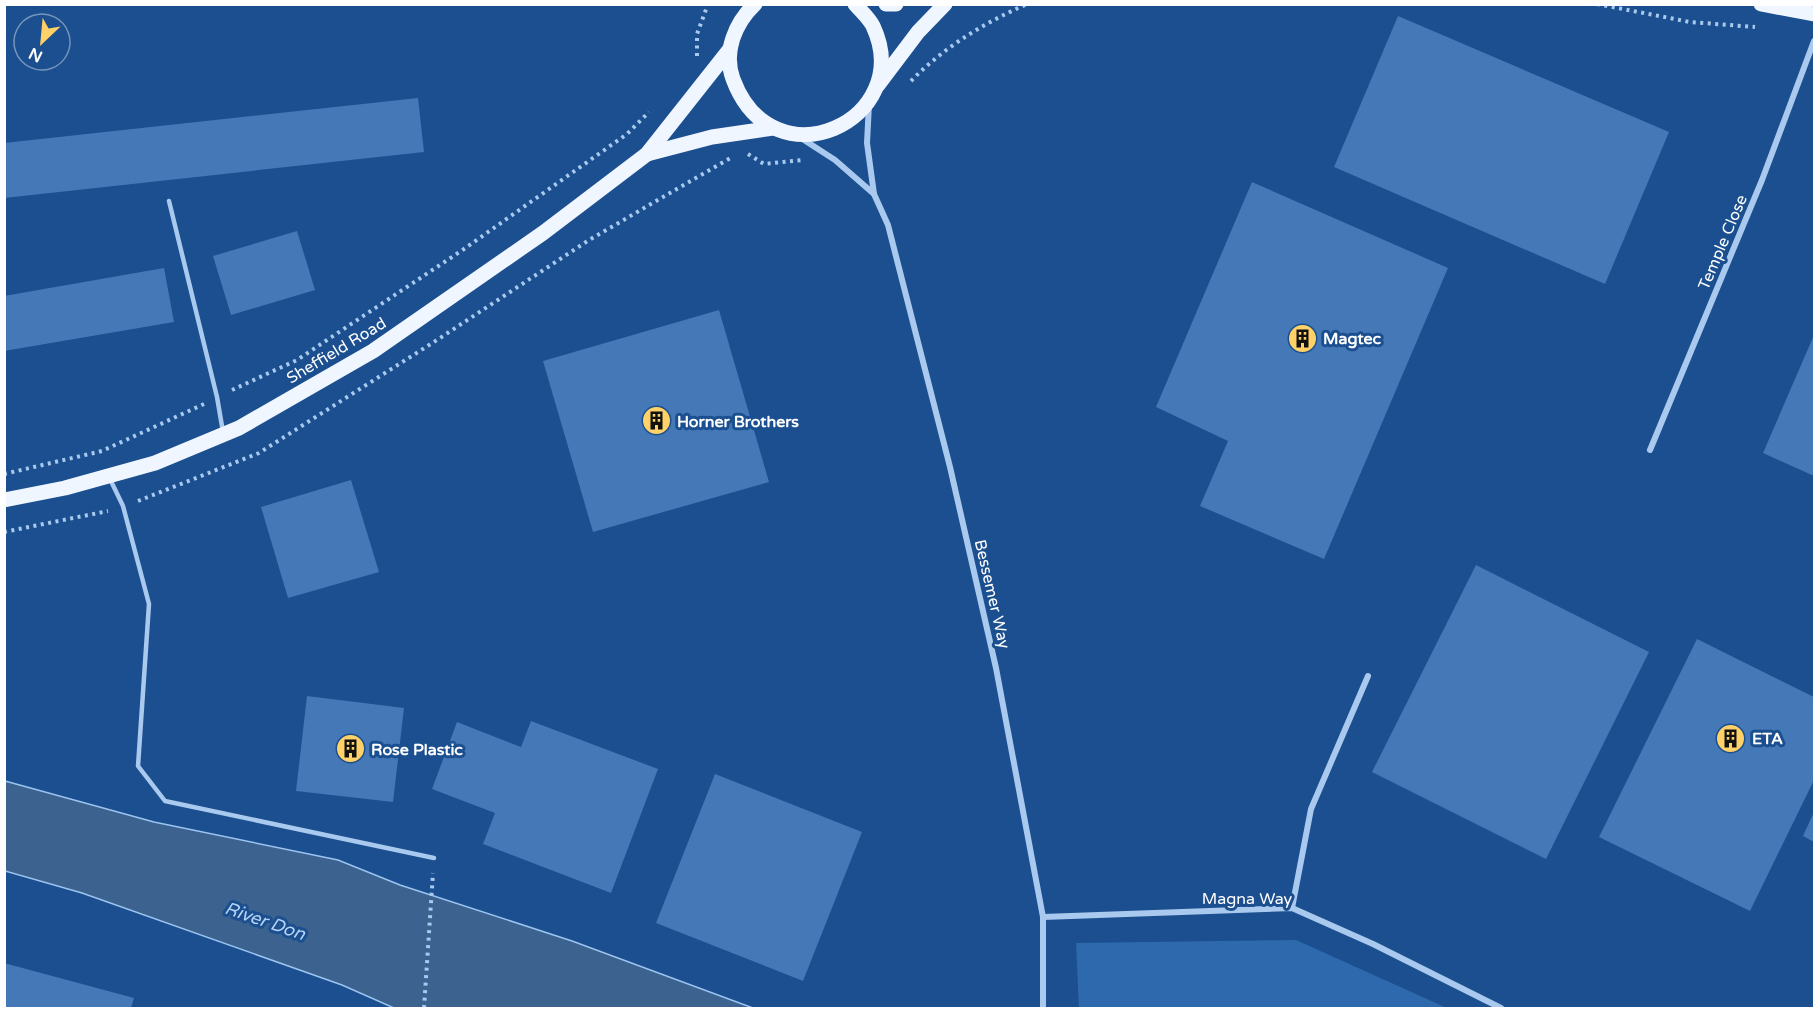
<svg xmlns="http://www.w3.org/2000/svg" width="1819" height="1013" font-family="'Varela Round',sans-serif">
	<rect width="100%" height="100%" fill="#1b4f8f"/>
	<path fill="#2e69ad" d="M1296,940l151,68h-368l-3,-65z"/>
	<path fill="#3c6290" stroke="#9cc4f0" stroke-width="1.5" d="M5,781l149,41 184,38 62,25 172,56 181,67h-359l-52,-23 -260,-92 -77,-22z"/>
	<g fill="#4478b7">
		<path d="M1398,16l271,116 -64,152 -271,-117z"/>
		<path d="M418,98l6,54 -420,46v-55z"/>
		<path d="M1252,182l196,86 -124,291 -124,-53 28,-65 -72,-34z"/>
		<path d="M297,231l18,59 -84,25 -18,-59z"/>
		<path d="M164,268l10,54 -170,29v-55z"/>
		<path d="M719,310l50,172 -176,50 -50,-171z"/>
		<path d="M1814,335v141l-51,-23z"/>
		<path d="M351,480l28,92 -91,26 -27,-91z"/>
		<path d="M1476,565l173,87 -103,207 -174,-87z"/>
		<path d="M1697,639l117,58v83l-64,131 -151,-74z"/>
		<path d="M307,696l97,12 -11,94 -97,-11z"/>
		<path d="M531,721l127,48 -47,124 -128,-49 12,-31 -63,-24 25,-67 64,25z"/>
		<path d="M715,774l147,58 -59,149 -147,-58z"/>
		<path d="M1814,812v30l-11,-6z"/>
		<path d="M4,963l130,35 -3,10h-127z"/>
	</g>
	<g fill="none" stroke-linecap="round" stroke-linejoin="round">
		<g stroke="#a9c9ee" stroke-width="4" stroke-dasharray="3 4.5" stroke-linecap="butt">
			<path d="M1597,4l93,18 65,5"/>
			<path d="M697,56v-22l11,-30"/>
			<path d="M911,81c33,-34 73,-58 116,-77"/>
			<path d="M748,154l16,10 39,-4"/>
			<path d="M232,390l65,-30 167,-111 163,-115 22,-22"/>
			<path d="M4,474l98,-23 102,-47"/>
			<path d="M138,501l121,-48 178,-113 152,-100 143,-83"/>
			<path d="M4,532l104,-21"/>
			<path d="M424,1008l9,-135"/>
		</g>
		<g stroke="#a9c9ee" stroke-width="4.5">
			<path d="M169,201l48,196 6,35"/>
			<path d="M110,479l13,27 26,98 -11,162 27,35 269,57"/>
		</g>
		<g stroke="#a9c9ee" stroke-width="6">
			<path d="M801,138l34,22 39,34 -7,-51 2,-39"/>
			<path d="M874,194l14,31 62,242 46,201 47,249v91"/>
			<path d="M1650,450l112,-270 52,-139"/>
			<path d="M1292,908l19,-99 57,-133"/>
			<path d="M1043,917l249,-9 81,36 128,64"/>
		</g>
		<g stroke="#f0f6ff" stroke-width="15">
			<path d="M755,4c-20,19 -32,48 -22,75 40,108 184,41 140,-53 -4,-8 -12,-15 -18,-22"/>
			<path d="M886,4h10"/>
			<path d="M1761,4l53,10"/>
			<path d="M878,85l40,-53 27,-28"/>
			<path d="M647,154l65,-17 61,-9"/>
			<path d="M4,500l61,-12 90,-25 84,-35 134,-77 170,-118 104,-79 83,-105"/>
		</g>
	</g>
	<defs>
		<symbol id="building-disc" viewBox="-11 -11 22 22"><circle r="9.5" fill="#ffd166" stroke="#1b4f8f"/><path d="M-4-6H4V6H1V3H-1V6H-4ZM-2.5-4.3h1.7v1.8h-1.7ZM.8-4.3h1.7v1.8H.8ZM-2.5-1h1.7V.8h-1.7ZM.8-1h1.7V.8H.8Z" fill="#111"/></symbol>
	</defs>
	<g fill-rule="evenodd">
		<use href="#building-disc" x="1286" y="322" width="33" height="33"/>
		<use href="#building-disc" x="640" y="404" width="33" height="33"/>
		<use href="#building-disc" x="1714" y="722" width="33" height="33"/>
		<use href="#building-disc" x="334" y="732" width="33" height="33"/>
	</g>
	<g text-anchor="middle" stroke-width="6" stroke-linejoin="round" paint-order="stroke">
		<g font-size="16" fill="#fff" stroke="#1b4f8f">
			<text transform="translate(1722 242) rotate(-67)" y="6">Temple Close</text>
			<text transform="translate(336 350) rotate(-31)" y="6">Sheffield Road</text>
			<text transform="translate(993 594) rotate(77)" y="6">Bessemer Way</text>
			<text x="1247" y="904">Magna Way</text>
		</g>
		<g font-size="16" font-weight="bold" fill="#fff" stroke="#1b4f8f" text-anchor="start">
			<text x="1323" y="344">Magtec</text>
			<text x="677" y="427">Horner Brothers</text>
			<text x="1752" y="744">ETA</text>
			<text x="371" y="755">Rose Plastic</text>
		</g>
		<g font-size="18" font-style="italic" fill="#b5d3f5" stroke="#1b4f8f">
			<text transform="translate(265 921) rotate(19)" y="6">River Don</text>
		</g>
	</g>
	<rect width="1819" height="1013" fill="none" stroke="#ffffff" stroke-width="12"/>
	<g transform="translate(42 42) rotate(206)"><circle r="28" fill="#1b4f8f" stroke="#7695bc" stroke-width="1.5"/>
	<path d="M0-4.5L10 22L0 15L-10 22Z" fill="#ffd166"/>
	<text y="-9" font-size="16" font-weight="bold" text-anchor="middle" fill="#ffffff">N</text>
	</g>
</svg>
